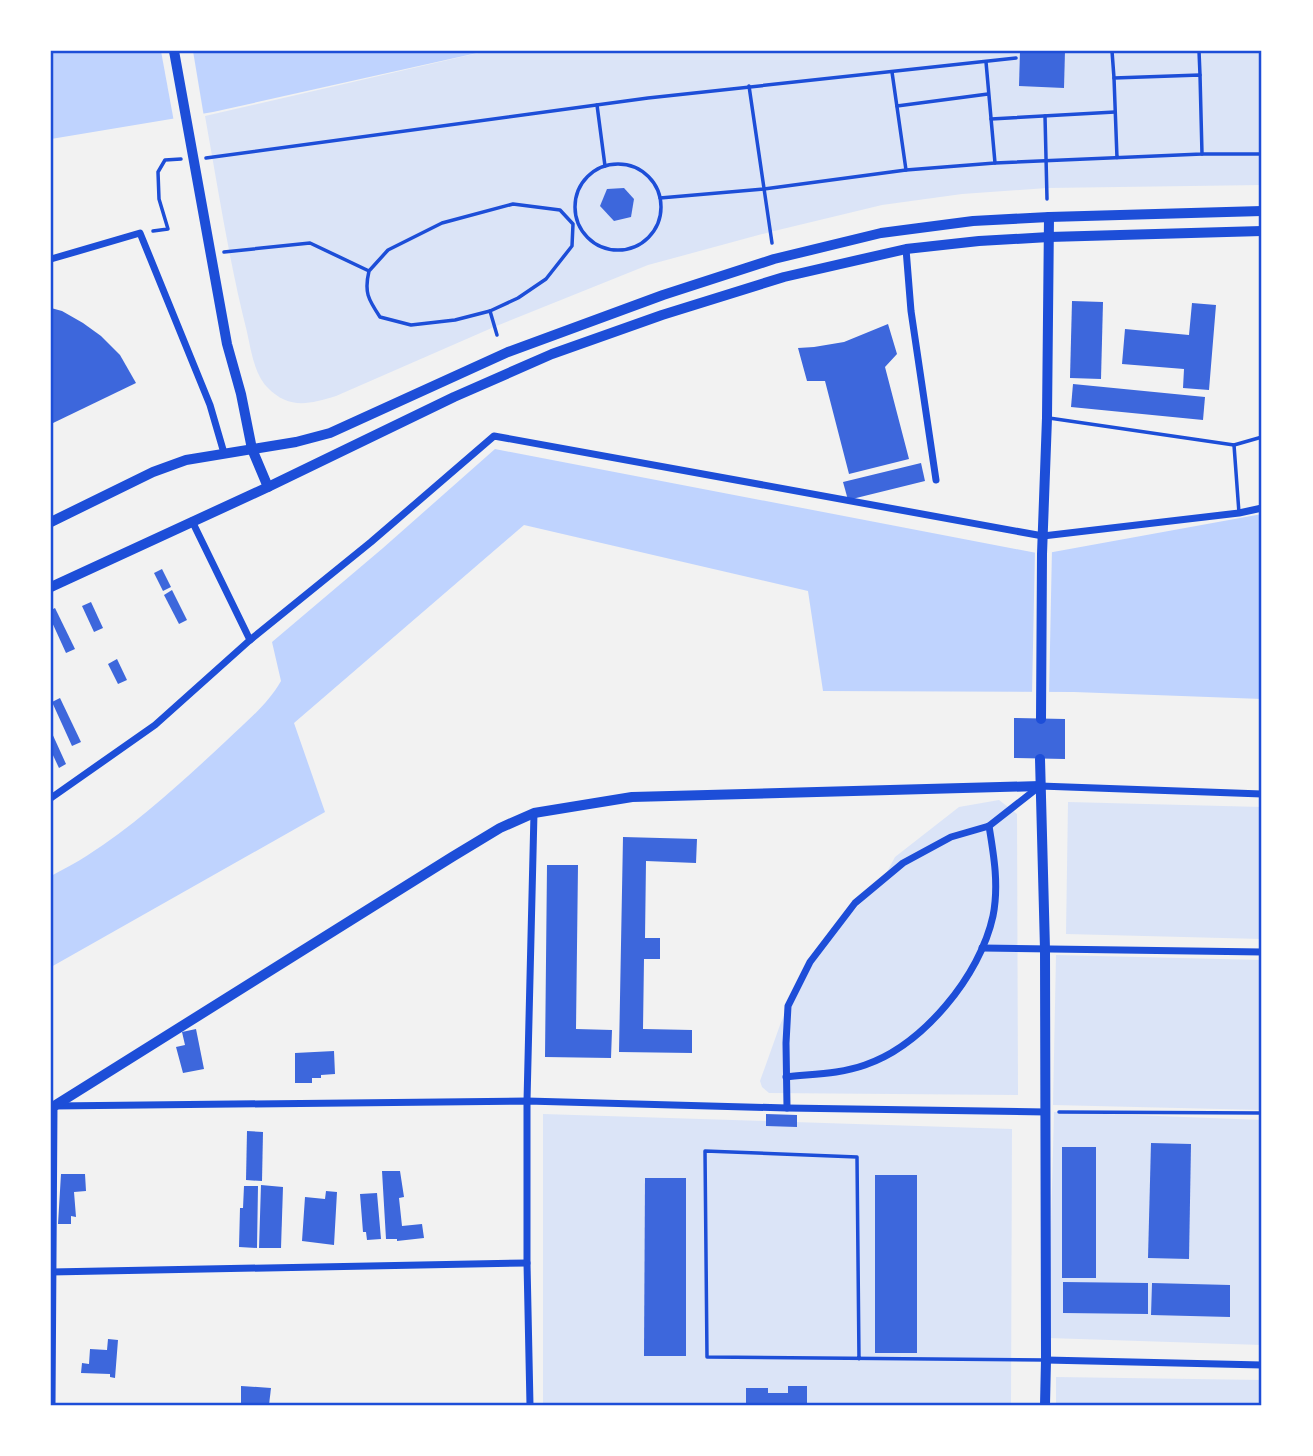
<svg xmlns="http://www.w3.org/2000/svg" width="1313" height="1456" font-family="'Work Sans',sans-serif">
	<rect width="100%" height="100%" fill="#f2f2f2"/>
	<g fill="#dbe4f7">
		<path d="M487,51h775v134l-215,3 -85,6 -80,11 -112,27 -122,33 -154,62 -158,69c-27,8 -47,14 -69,-9 -13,-14 -16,-37 -20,-55 -18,-71 -29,-144 -42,-216z"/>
		<path d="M999,800l18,14 1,281 -249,-2 -7,-6 -2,-6 20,-56 20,-47 24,-38 57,-57 14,-26 64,-50z"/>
		<path d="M1068,802l194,5v132l-196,-5z"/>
		<path d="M1056,955l206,5v150l-209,-5z"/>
		<path d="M1054,1112l208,8v225l-214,-7z"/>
		<path d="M543,1114l469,15 -1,276h-468z"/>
		<path d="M1056,1377l206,3v25h-206z"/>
	</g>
	<g fill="#bfd3fe">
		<path d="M51,51h435l-273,61 -162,27z"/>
		<path d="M495,449l547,105 220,-40v185l-188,-7 -251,-1 -15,-100 -284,-66 -230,198 31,89 -274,155v-91c12,-7 25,-13 37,-21 50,-32 95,-74 138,-114 19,-18 42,-37 55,-60l-9,-39 111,-94z"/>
	</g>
	<g fill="#f2f2f2">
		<path d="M161,51h32l11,66 -30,5z"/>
		<path d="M1052,548l-3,148 -17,-1 3,-146 7,1z"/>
	</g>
	<g fill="#3d67dc">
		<path d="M1020,51h45l-1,37 -45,-2z"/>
		<path d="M624,188l10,11 -3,18 -17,4 -14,-15 7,-17z"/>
		<path d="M1072,301l31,1 -2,77 -31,-1z"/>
		<path d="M1192,303l24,2 -7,85 -26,-2 1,-19 -62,-5 3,-35 64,6z"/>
		<path d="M51,308l11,3 21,12 18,13 19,19 16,28 -85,41z"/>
		<path d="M888,324l9,30 -12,13 24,92 -60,15 -24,-93h-18l-9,-33 16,-1 30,-5z"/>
		<path d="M1073,384l132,13 -2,23 -132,-13z"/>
		<path d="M921,463l4,18 -77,19 -5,-18z"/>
		<path d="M162,569l9,18 -8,4 -9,-18z"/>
		<path d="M172,590l15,30 -8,4 -15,-29z"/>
		<path d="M91,602l12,26 -9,4 -12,-26z"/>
		<path d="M55,608l20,41 -9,4 -15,-33v-10z"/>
		<path d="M117,659l10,21 -9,4 -10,-20z"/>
		<path d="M60,698l21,44 -9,4 -20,-44z"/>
		<path d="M1014,718l51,1v40l-51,-1z"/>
		<path d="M51,731l15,33 -7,4 -8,-17z"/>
		<path d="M623,837l74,2 -1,24 -50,-2 -1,77h15v21h-16l-1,70 49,1v23l-73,-1z"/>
		<path d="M547,865h31l-2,164 36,1 -1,28 -66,-1z"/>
		<path d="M196,1029l8,40 -21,4 -7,-26 9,-2 -3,-13z"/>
		<path d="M334,1051l1,23 -14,1v3h-9v5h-17v-30z"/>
		<path d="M766,1114l31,1v12l-31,-1z"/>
		<path d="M247,1131l16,1 -1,49 -16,-1z"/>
		<path d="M1151,1143l40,1 -2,115 -41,-1z"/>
		<rect x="1062" y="1147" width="34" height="131"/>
		<path d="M382,1171h18l4,26 -5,1 3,28 20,-2 2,14 -27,3v-2h-11z"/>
		<path d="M61,1174h24l1,17 -12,1 2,25 -5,-1v8h-13z"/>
		<rect x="875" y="1175" width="42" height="178"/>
		<path d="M645,1178h41v178h-42z"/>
		<path d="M261,1185l22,2 -2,61h-22z"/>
		<path d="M244,1186h14l-1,62 -18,-1 1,-39h3z"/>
		<path d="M326,1191l11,1 -3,53 -32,-4 3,-44 20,2z"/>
		<path d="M377,1193l4,46 -14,1 -1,-8h-3l-3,-38z"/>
		<path d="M1063,1282l85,1v31l-85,-1z"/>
		<path d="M1152,1283l78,2v32l-79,-2z"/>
		<path d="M108,1339l10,1 -3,38 -5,-1v-3l-29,-1 1,-10 7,1 1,-15 17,1z"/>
		<path d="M241,1386l30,2 -2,17h-28z"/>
		<path d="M788,1386h19v19h-61v-17h22v5h20z"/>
	</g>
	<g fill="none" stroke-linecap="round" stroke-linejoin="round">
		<g stroke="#1d4ed8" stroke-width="3.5">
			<path d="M1112,51l2,27"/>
			<path d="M1199,51l1,24"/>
			<path d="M749,86l23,157"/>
			<path d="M597,105l8,61"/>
			<path d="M897,106l91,-12"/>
			<path d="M1045,116l2,83"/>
			<path d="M991,119l124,-7"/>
			<path d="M1202,154h60"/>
			<path d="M206,158l442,-60 368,-40"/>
			<path d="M995,163l207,-9 -2,-79 -86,3 3,80"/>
			<circle cx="618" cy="207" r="43"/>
			<path d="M906,170l89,-7 -9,-101"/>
			<path d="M660,198l104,-9 142,-19 -14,-98"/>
			<path d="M153,231l15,-2 -9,-30 -1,-27 7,-12 16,-1"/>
			<path d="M224,252l86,-9 59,28 19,-21 54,-27 71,-19 47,6 13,14 -1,22 -26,33 -28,19 -28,13 -35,9 -44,5 -31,-8c-12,-18 -16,-25 -11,-46"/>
			<path d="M490,311l7,24"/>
			<path d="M1059,1112l203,1"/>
		</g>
		<g stroke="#1d4ed8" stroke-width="3.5">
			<path d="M1049,418l185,27 28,-8"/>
			<path d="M1234,445l5,68"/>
			<path d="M859,1359l-2,-202 -152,-6 2,206 338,3"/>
		</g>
		<g stroke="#1d4ed8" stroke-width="7">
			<path d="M906,249l5,62 25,169"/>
			<path d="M51,259l89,-26 70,172 14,48"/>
			<path d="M192,521l58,119"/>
			<path d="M51,798l104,-73 95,-85 121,-98 123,-106 549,100 196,-23 23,-5"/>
			<path d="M982,948l280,4"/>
			<path d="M786,1077c26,-3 54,-3 79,-12 58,-20 115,-89 128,-149 6,-30 1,-60 -4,-90"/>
			<path d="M787,1108l-1,-65 2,-37 22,-44 45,-59 48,-40 48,-26 38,-11 51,-40 222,8"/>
			<path d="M51,1272l476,-9"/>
			<path d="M1046,1360l216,5"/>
			<path d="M52,1405l2,-299 473,-5 260,7 259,4"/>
			<path d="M530,1405l-3,-142v-162l7,-288"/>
		</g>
		<path stroke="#1d4ed8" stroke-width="10" d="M51,1108l401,-251 48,-29 34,-15 98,-16 408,-11"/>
		<g stroke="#1d4ed8" stroke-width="10">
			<path d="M174,51l53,293 14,50 11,55 16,38"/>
			<path d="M51,522l102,-50 33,-12 110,-18 34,-9 178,-81 155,-57 111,-36 107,-26 92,-12 76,-4 213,-6"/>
			<path d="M51,587l217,-100 186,-90 98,-43 110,-39 122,-38 122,-28 73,-8 70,-4 213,-6"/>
			<path d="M1041,719l1,-165 5,-136 2,-201"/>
			<path d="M1040,759l5,190 1,411 -1,45"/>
		</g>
	</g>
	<rect width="1313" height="1456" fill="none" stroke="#ffffff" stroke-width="105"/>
	<rect x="52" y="52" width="1208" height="1352" fill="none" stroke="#1d4ed8" stroke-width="2.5"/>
</svg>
